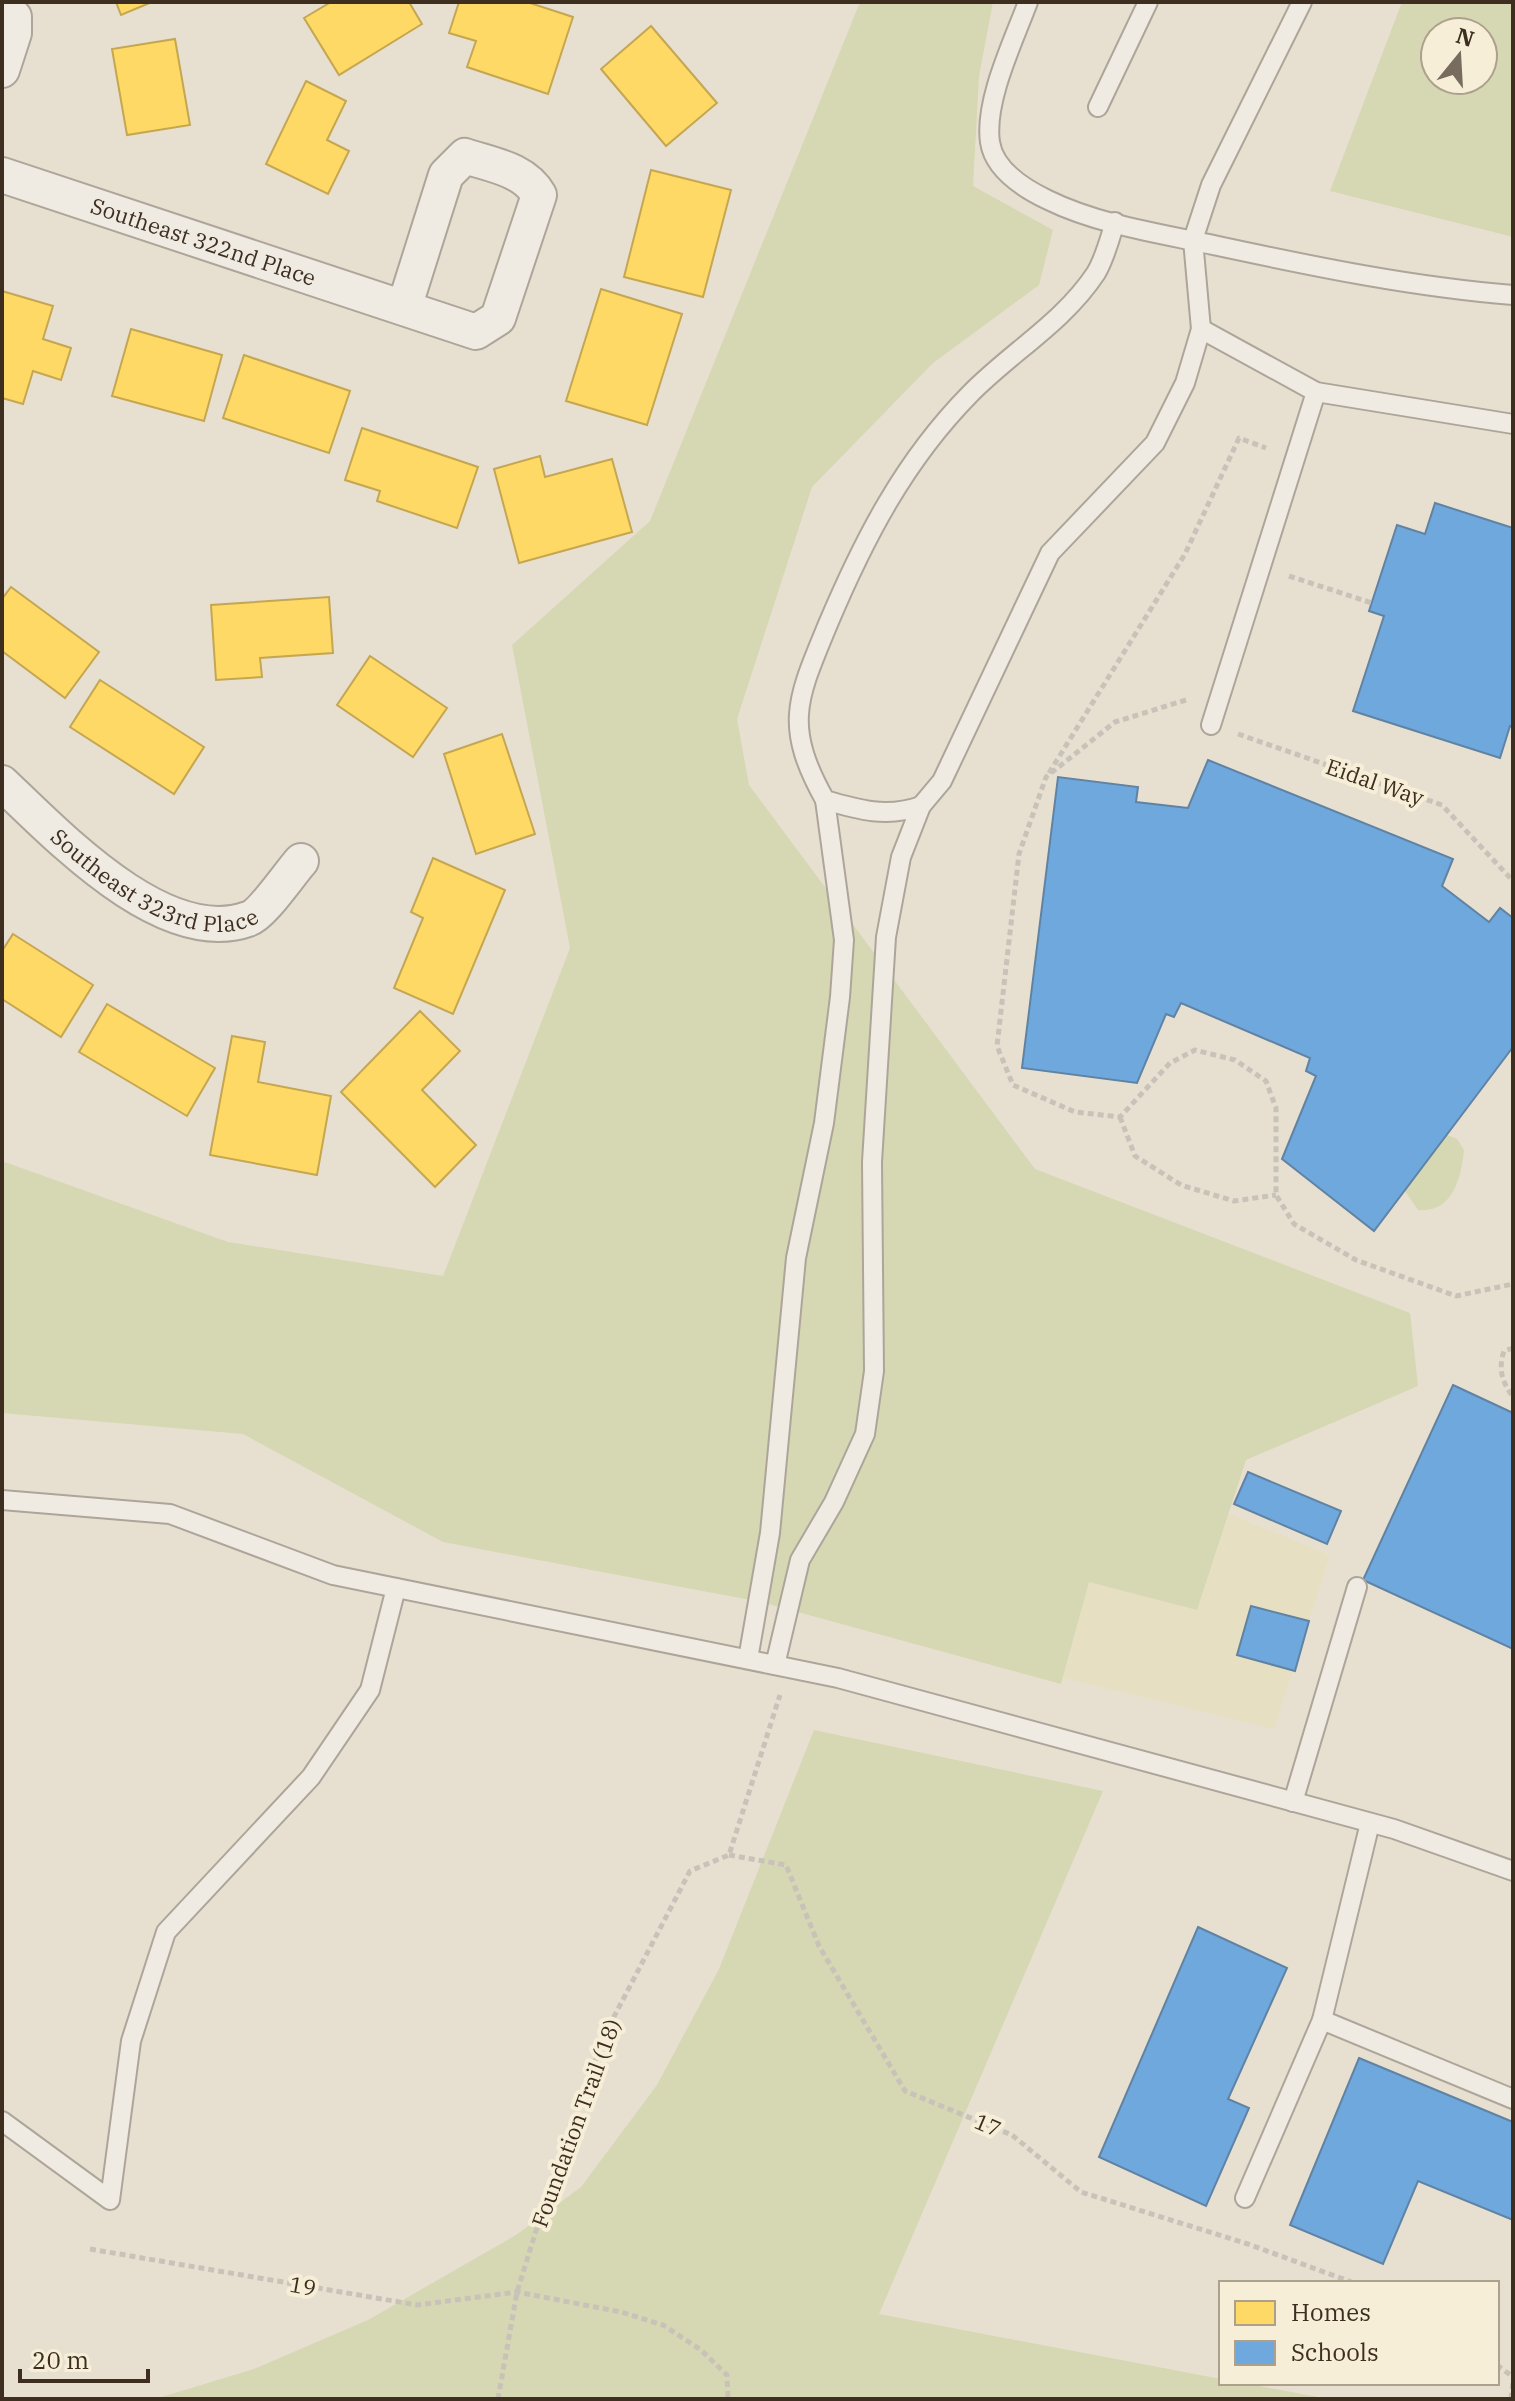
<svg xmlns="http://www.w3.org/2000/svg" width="1515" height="2401" font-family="'IBM Plex Serif',serif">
	<rect width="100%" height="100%" fill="#e7e0d1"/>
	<path fill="#e6dfc2" d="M1229,1514l101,41 -56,174 -211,-51 26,-96 108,28z"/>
	<g fill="#d6d7b3" fill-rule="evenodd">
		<path d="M860,2h133l-14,74 -6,110 80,44 -14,55 -106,78 -121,124 -75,232 12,66 286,384 375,144 8,73 -172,74 -49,150 -108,-28 -28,102 -300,-82 -318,-60 -200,-108 -241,-21v-252l226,81 215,34 127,-328 -58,-303 138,-124z"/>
		<path d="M1402,2h111v235l-183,-46zM1435,32h48v48h-48z"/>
		<path d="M1447,1135l10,4 7,11c-3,29 -12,63 -46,60l-13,-19z"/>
		<path d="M814,1730l289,61 -224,523 342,65v4h22l85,16h-1173l99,-30 114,-49 148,-85 65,-48 76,-102 62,-116z"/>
	</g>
	<g fill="#ffd966" stroke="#c5a651" stroke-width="2">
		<path d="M116,2h36l-31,13z"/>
		<path d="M331,2h78l13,22 -83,51 -35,-57z"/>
		<path d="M459,2h68l46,15 -25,77 -81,-27 9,-26 -27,-8z"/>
		<path d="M651,26l66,77 -51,43 -65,-77z"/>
		<path d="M175,39l15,86 -63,10 -15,-86z"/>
		<path d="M306,81l40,20 -19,39 22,11 -21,43 -62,-30z"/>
		<path d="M651,170l80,20 -28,107 -79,-20z"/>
		<path d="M601,289l81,25 -35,111 -81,-24z"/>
		<path d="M2,291l51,15 -10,33 28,9 -10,32 -28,-9 -10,33 -21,-6z"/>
		<path d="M131,329l91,26 -18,66 -92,-25z"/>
		<path d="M244,355l106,36 -21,62 -106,-35z"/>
		<path d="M362,428l116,39 -21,61 -80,-27 3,-10 -35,-11z"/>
		<path d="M540,456l5,21 67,-18 20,73 -113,31 -25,-94z"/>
		<path d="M11,587l88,65 -34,46 -63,-47v-52z"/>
		<path d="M329,597l4,56 -73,5 2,19 -46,3 -5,-75z"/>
		<path d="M370,656l77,52 -34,49 -76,-52z"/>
		<path d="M100,680l104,67 -30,47 -104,-67z"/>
		<path d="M502,734l33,100 -59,20 -32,-100z"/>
		<path d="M433,858l72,32 -52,124 -59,-26 29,-70 -12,-6z"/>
		<path d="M13,934l80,51 -32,52 -59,-38v-48z"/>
		<path d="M107,1004l108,64 -28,48 -108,-64z"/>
		<path d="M420,1011l40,40 -38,39 54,55 -41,42 -94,-95z"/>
		<path d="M232,1036l33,6 -7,40 73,14 -14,79 -107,-20z"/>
	</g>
	<g fill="#6fa8dc" stroke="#6083a4" stroke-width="2">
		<path d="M1435,503l78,25v199l-3,-1 -10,32 -147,-47 31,-95 -15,-5 28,-86 28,9z"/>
		<path d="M1208,760l245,99 -11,27 47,36 11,-14 13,10v129l-139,184 -92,-72 34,-83 -10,-5 4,-13 -129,-55 -7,14 -8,-3 -29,69 -115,-15 36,-291 80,10 -2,15 52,6z"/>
		<path d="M1453,1385l60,28v236l-150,-69z"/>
		<path d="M1248,1472l93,39 -14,33 -93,-40z"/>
		<path d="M1251,1606l58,15 -14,50 -58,-16z"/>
		<path d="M1198,1927l89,41 -59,131 21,9 -43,98 -107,-49z"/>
		<path d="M1359,2058l154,64v98l-95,-39 -35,83 -93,-39z"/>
	</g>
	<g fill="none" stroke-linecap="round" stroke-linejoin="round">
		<defs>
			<g id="lane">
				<path d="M1028,2c-14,38 -44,99 -38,140 4,28 35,47 58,58 51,25 115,34 170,46 98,21 195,41 295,49"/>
				<path d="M1098,107l50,-105"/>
				<path d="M1201,329l115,63 197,32"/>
				<path d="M1211,725l105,-333"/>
				<path d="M921,806c-34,12 -62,4 -96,-6 -42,-75 -28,-101 3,-176 36,-85 76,-163 142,-230 41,-42 93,-71 126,-121 9,-15 14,-35 19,-51"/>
				<path d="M2,1500l168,14 163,61 505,103 556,151 119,42"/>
				<path d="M748,1659l22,-126 26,-275 28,-135 16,-126 4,-57 -19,-140"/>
				<path d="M775,1665l25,-105 34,-58 31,-68 9,-63 -2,-209 14,-225 15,-80 20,-51 21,-25 108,-228 105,-110 30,-60 16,-54 -8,-89 18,-55 91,-183"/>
				<path d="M1293,1802l64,-215"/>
				<path d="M1370,1823l-48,197 191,79"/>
				<path d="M2,2121l108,79 21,-159 35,-109 145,-155 59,-87 26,-102"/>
				<path d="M1245,2198l77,-178"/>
			</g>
			<g id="street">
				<path d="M2,4l12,13v16l-12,37"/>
				<path id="s1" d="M2,175l474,157 22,-14 41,-123c-15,-26 -47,-30 -74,-39l-19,19 -42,133"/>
				<path id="s2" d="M2,783c56,53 162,166 246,136 14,-4 42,-46 53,-58"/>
			</g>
		</defs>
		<use href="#lane" stroke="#ada599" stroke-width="22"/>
		<use href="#street" stroke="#ada599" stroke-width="38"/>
		<g stroke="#c8c2b9" stroke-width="5" stroke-dasharray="6 4" stroke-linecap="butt">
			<path d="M1289,576l83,27"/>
			<path d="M1186,700l-71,22 -69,55 -27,77 -22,192 16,39 62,27 45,5 50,-54 25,-13 40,10 31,21 10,27v87l18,29 62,36 100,36 57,-12"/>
			<path d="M1238,734l204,71 71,76"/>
			<path d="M1049,773l136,-219 54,-116 27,10"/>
			<path d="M1120,1117l15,39 46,29 53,16 42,-6"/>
			<path d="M1513,1348l-9,3c-6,18 -2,31 9,46"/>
			<path d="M729,1855l57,10 33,81 86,145 107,44 69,57 167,52 106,39"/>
			<path d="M90,2249l327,56 100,-13 104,20 42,13 38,25 26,25 1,24"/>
			<path d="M1497,2365l16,12"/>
			<path d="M498,2399l19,-107 36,-116 52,-142 85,-163 39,-16 51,-160"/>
			<path d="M1511,2399l2,-18"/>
		</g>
		<use href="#lane" stroke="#efebe3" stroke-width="18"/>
		<use href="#street" stroke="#efebe3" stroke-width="34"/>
	</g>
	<g text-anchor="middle" stroke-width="8" stroke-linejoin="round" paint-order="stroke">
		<g font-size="22" fill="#3d2e20" stroke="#f7eed8">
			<text dy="8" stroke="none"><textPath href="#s1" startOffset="212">Southeast 322nd Place</textPath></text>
			<text transform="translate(1375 782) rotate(19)" y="8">Eidal Way</text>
			<text dy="8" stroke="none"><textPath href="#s2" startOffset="188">Southeast 323rd Place</textPath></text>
			<text transform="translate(576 2123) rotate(-70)" y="8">Foundation Trail (18)</text>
			<text transform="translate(988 2125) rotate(23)" y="8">17</text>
			<text transform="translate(303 2286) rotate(10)" y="8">19</text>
		</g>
	</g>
	<rect width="1515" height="2401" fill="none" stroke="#3d2e20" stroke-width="8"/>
	<rect x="1219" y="2281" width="280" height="104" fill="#f7eed8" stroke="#ada18e" stroke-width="2"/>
	<rect x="1235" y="2301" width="40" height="24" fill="#ffd966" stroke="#ada18e" stroke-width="2"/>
	<text x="1291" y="2321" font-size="24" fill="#3d2e20">Homes</text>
	<rect x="1235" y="2341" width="40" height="24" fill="#6fa8dc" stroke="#ada18e" stroke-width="2"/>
	<text x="1291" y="2361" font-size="24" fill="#3d2e20">Schools</text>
	<g transform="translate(1459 56) rotate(18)"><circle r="38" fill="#f7eed8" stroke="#ada18e" stroke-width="2"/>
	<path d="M0-6L14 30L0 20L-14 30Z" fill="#786c5e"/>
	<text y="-12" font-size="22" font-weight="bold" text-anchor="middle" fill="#3d2e20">N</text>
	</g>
	<path d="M20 2369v12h128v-12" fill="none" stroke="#3d2e20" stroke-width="4"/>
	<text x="32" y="2369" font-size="24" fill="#3d2e20" stroke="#f7eed8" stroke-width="6" paint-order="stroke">20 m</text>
</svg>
